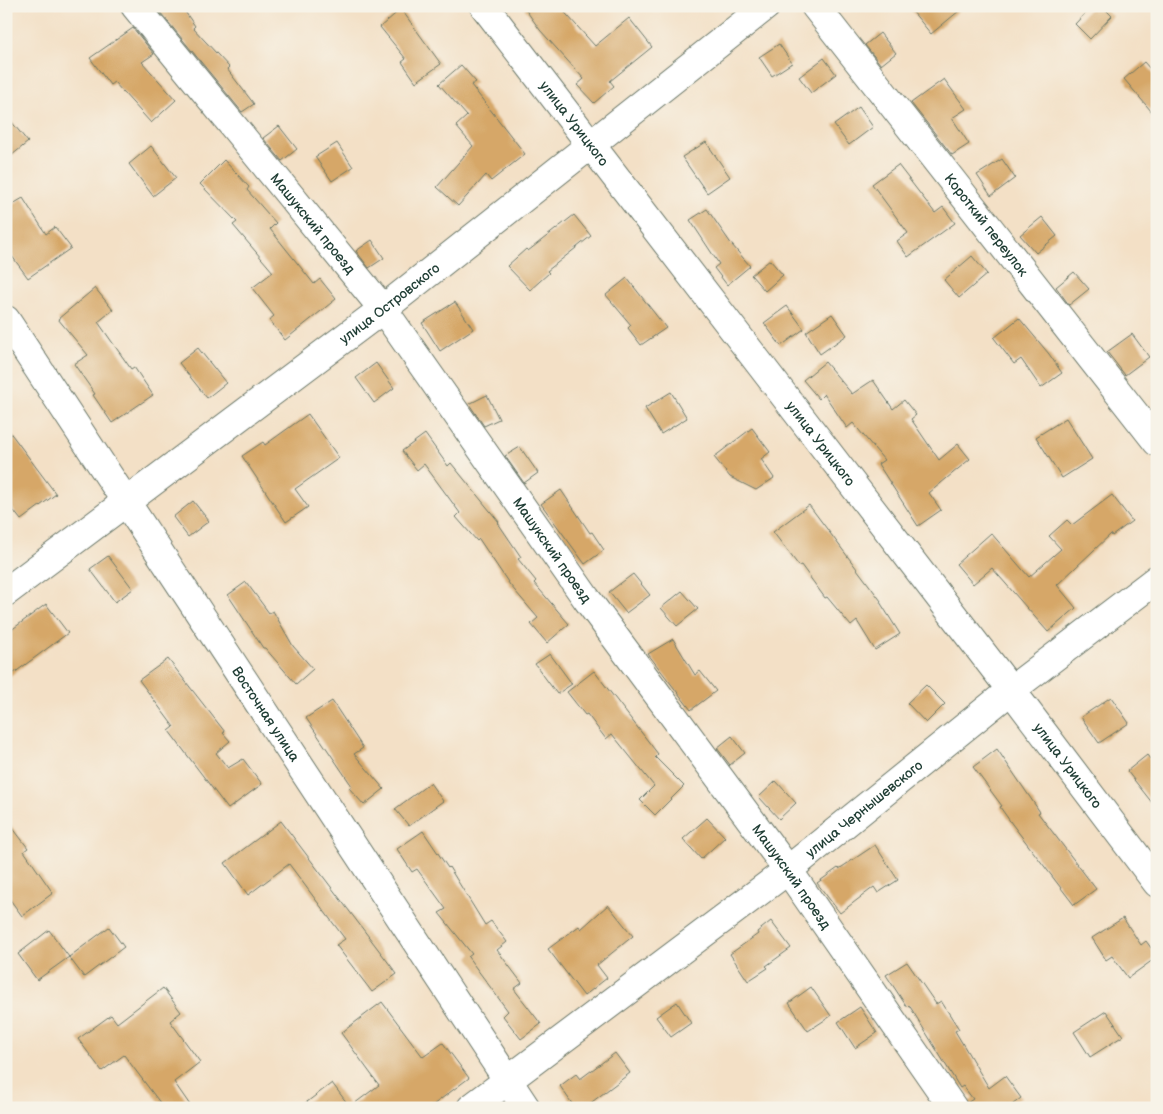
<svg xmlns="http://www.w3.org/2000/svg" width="1163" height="1114" font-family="'Balsamiq Sans',sans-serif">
	<rect width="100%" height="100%" fill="#f7f3e8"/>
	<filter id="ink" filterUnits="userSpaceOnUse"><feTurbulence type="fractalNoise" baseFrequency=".02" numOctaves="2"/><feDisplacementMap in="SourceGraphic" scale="10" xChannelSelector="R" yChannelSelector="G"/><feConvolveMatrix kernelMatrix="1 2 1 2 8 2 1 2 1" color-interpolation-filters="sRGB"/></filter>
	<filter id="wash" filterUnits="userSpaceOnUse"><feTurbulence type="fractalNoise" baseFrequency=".0096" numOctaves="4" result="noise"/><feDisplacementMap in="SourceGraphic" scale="20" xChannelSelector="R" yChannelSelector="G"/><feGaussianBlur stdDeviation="1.12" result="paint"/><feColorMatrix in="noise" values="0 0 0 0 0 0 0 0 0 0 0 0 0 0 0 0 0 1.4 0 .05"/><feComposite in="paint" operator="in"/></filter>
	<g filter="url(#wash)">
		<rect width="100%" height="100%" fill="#f3e0c6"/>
		<g id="blocks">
			<g fill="#d6a767">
				<path d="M155,6h26l14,20 -2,2 36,39 -2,2 27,35 -12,8z"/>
				<path d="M523,6h36l36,40 34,-28 23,29 -42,34 4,5 -20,17 -17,-18 7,-6 -44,-49z"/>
				<path d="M908,6h57l-34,28z"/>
				<path d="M1092,6h10l10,10 -22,23 -15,-15z"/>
				<path d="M401,9l40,55 -25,18 -14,-20 4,-3 -26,-32z"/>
				<path d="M133,28l21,26 -12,8 34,38 -25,23 -37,-41 -4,3 -20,-27z"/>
				<path d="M880,33l16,20 -15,12 -16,-20z"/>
				<path d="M779,44l13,19 -20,13 -13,-19z"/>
				<path d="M824,58l12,16 -25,19 -12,-16z"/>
				<path d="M1144,62l13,15v41l-33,-39z"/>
				<path d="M461,65l15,17 -5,3 54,69 -34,27 -5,-6 -28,31 -21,-19 36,-41 -17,-20 11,-10 -28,-32z"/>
				<path d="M944,79l22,30 -14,9 17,26 -17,11 -41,-52z"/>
				<path d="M859,107l14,20 -24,18 -15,-20z"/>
				<path d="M6,115l22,27 -22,18z"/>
				<path d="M279,126l18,23 -15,12 -19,-23z"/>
				<path d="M706,142l24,35 -23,16 -25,-36z"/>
				<path d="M337,143l16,24 -21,14 -17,-24z"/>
				<path d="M151,146l25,32 -23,18 -24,-32z"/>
				<path d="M1002,159l13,19 -24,18 -14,-21z"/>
				<path d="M224,160l25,27 -2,3 29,33 -6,6 44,55 6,-5 16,20 -51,41 -16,-20 5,-4 -22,-28 21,-16 -40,-47 4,-3 -37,-38z"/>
				<path d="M898,165l37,48 8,-6 12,16 -47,34 -11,-16 11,-8 -36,-49z"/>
				<path d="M23,198l23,36 9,-7 16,21 -43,30 -22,-30v-40z"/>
				<path d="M707,209l25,36 18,21 -23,19 -13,-17 5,-4 -29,-44z"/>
				<path d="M574,215l17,21 -44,35 2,2 -19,17 -23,-24 19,-17 2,2z"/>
				<path d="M1042,217l15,19 -21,17 -16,-18z"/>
				<path d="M372,240l12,18 -15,10 -13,-17z"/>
				<path d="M972,256l15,18 -28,24 -15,-18z"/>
				<path d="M770,260l13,15 -18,16 -14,-16z"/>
				<path d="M1074,272l15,17 -20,16 -13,-18z"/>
				<path d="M627,278l39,50 -25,17 -13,-17 3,-3 -25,-30z"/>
				<path d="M95,288l18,22 -15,12 33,47 3,-2 19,28 -41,28 -19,-28 2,-1 -21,-30 14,-9 -30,-36z"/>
				<path d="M455,302l18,27 -33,22 -18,-28z"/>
				<path d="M787,306l17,23 -23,17 -17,-23z"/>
				<path d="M832,314l15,21 -27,19 -14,-22z"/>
				<path d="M1019,318l30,36 13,19 -21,15 -20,-29 -7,5 -20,-26z"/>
				<path d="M1132,334l17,23 -24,18 -18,-23z"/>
				<path d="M198,348l28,35 -19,15 -28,-35z"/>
				<path d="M825,362l27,32 21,-14 20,29 11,-9 12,15 -5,4 28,41 19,-16 12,15 -41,34 12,17 -23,16 -40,-62 6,-4 -31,-37 -6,5 -23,-34 -5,5 -16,-19z"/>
				<path d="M376,363l18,25 -20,15 -18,-25z"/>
				<path d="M671,392l16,26 -26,16 -16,-26z"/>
				<path d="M487,395l12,24 -15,7 -15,-22z"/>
				<path d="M308,414l31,44 -44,31 13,18 -22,15 -44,-66 21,-14 2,3z"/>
				<path d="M1066,418l26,41 -30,19 -26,-41z"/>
				<path d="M6,427l50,67 -35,26 -15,-19z"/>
				<path d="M752,428l18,24 -9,7 13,19 -18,12 -26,-13 -16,-20z"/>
				<path d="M425,434l23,32 3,-3 48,59 -1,1 23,34 -3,2 18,22 -2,2 35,41 -22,19 -16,-19 7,-6 -28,-33 -31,-46 -2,2 -21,-24 4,-4 -36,-49 -7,6 -15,-19z"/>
				<path d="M520,447l18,26 -14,10 -19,-27z"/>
				<path d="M561,490l29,43 2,-1 12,18 -19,14 -44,-60z"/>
				<path d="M1112,495l20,26 -20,15 -1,-2 -54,51 19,23 -28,24 -56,-64 -19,16 -17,-20 35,-31 38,44 32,-28 -12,-13 18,-16 5,5z"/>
				<path d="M193,501l16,20 -21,16 -15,-20z"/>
				<path d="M809,505l72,96 -1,1 20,32 -25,16 -18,-29 -6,5 -24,-29 -2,1 -24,-33 -2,1 -26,-34z"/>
				<path d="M108,556l25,33 -18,13 -25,-33z"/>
				<path d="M633,574l17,21 -24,18 -17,-21z"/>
				<path d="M246,582l23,31 4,-2 20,35 20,23 -17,15 -31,-36h-2l-35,-53z"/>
				<path d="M682,591l16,18 -21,17 -16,-18z"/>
				<path d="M46,604l22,29 -62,46v-45z"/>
				<path d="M673,639l22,36 5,-4 16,20 -25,19 -43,-56z"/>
				<path d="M550,654l22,30 -15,10 -22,-30z"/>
				<path d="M168,659l57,73 -2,1 7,8 -14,12 12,15 15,-9 19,25 -34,25 -59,-78 5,-4 -35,-47z"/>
				<path d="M594,671l64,83 -3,3 29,29 -29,29 -15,-15 14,-14 -42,-52 -6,5 -19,-25 -2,1 -18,-23z"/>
				<path d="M926,685l19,19 -19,19 -19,-20z"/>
				<path d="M1111,697l18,26 -30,20 -18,-26z"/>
				<path d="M332,701l31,47 -9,6 30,35 -20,16 -15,-17 3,-2 -46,-68z"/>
				<path d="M732,736l13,17 -15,12 -13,-17z"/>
				<path d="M997,749l43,63 -2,1 58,76 -22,16 -62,-81 -12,-17 2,-1 -29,-39z"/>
				<path d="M1147,755l10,13v41l-30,-38z"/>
				<path d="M776,781l20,22 -17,16 -20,-22z"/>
				<path d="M430,783l13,18 -34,25 -14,-17z"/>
				<path d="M707,818l18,19 -24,22 -18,-20z"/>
				<path d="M6,819l22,29 -4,3 29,42 -31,23 -16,-22z"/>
				<path d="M281,821l116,153 -25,18 -36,-47 9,-6 -56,-75 -41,31 -23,-32z"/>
				<path d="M423,831l25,37 1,-1 36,58 6,-4 16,21 -10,8 25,33 -8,6 27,35 -20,15 -18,-23 5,-5 -40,-54 4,-3 -33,-41 7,-4 -29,-40 -5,3 -15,-23z"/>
				<path d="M875,845l23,35 -20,13 -4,-6 -34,26 -23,-30 21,-15 1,1z"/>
				<path d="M608,905l25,31 -36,29 10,13 -23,18 -36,-47 31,-23 2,3z"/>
				<path d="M1123,918l18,27 5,-4 11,15v1l-29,21 -16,-22 -6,4 -14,-22z"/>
				<path d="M771,921l20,27 -25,18 2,2 -20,13 -18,-27 28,-20 -1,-2z"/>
				<path d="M109,927l15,20 -40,30 -15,-20z"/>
				<path d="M49,930l20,27 -32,23 -19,-26z"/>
				<path d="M907,962l29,42 5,-3 18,28 -4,2 34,57 16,-12 16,22 -13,10h-40l-1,-5 6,-4 -10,-13 -3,2 -51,-83 -2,2 -21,-32z"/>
				<path d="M811,987l20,29 -23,15 -19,-28z"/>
				<path d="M163,988l18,24 -11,9 30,41 -26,20 18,26h-28l-40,-53 -22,16 -24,-32 33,-24 6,8z"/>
				<path d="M382,1002l41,55 20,-14 26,35 -40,30h-130l33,-25 18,24 29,-22 -38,-52z"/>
				<path d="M677,1002l14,21 -20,14 -15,-20z"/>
				<path d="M860,1007l17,26 -22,15 -17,-26z"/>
				<path d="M1106,1011l17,25 -33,21 -16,-25z"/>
				<path d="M615,1053l15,20 -46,35h-9l-15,-22 16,-12 4,5z"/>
			</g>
		</g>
	</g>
	<g filter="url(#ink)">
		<use href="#blocks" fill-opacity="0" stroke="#697667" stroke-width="1"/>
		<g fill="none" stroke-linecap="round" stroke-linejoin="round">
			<defs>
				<g id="minor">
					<path id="s1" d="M135,6l248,303 203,289 202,272 165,238"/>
					<path id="s2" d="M484,6l527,684 146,193"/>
					<path id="s3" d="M815,6l342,436"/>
					<path id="s4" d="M6,320l520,788"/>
					<path id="s5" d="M6,592l377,-283 383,-303"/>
					<path id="s6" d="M471,1108l317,-238 223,-180 146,-111"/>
				</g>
			</defs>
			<use href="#minor" stroke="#697667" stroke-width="30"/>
			<use href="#minor" stroke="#fff" stroke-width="28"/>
		</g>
	</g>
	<g text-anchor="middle" stroke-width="4.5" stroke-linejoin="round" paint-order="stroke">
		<g font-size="14" fill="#1f3d34" stroke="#f7f3e8">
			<text dy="5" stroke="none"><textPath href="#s2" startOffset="148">улица Урицкого</textPath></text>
			<text dy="5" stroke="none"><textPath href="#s1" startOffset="281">Машукский проезд</textPath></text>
			<text dy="5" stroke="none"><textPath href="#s3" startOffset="278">Короткий переулок</textPath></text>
			<text dy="5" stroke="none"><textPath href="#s5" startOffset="480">улица Островского</textPath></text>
			<text dy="5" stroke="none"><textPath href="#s2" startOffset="552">улица Урицкого</textPath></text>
			<text dy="5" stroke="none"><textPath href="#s1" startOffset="686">Машукский проезд</textPath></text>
			<text dy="5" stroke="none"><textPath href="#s4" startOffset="472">Восточная улица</textPath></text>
			<text dy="5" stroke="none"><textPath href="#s2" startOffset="958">улица Урицкого</textPath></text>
			<text dy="5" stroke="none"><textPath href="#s6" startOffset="494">улица Чернышевского</textPath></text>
			<text dy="5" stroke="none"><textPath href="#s1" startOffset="1091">Машукский проезд</textPath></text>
		</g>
	</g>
	<rect width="1163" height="1114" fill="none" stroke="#f7f3e8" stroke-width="25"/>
</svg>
